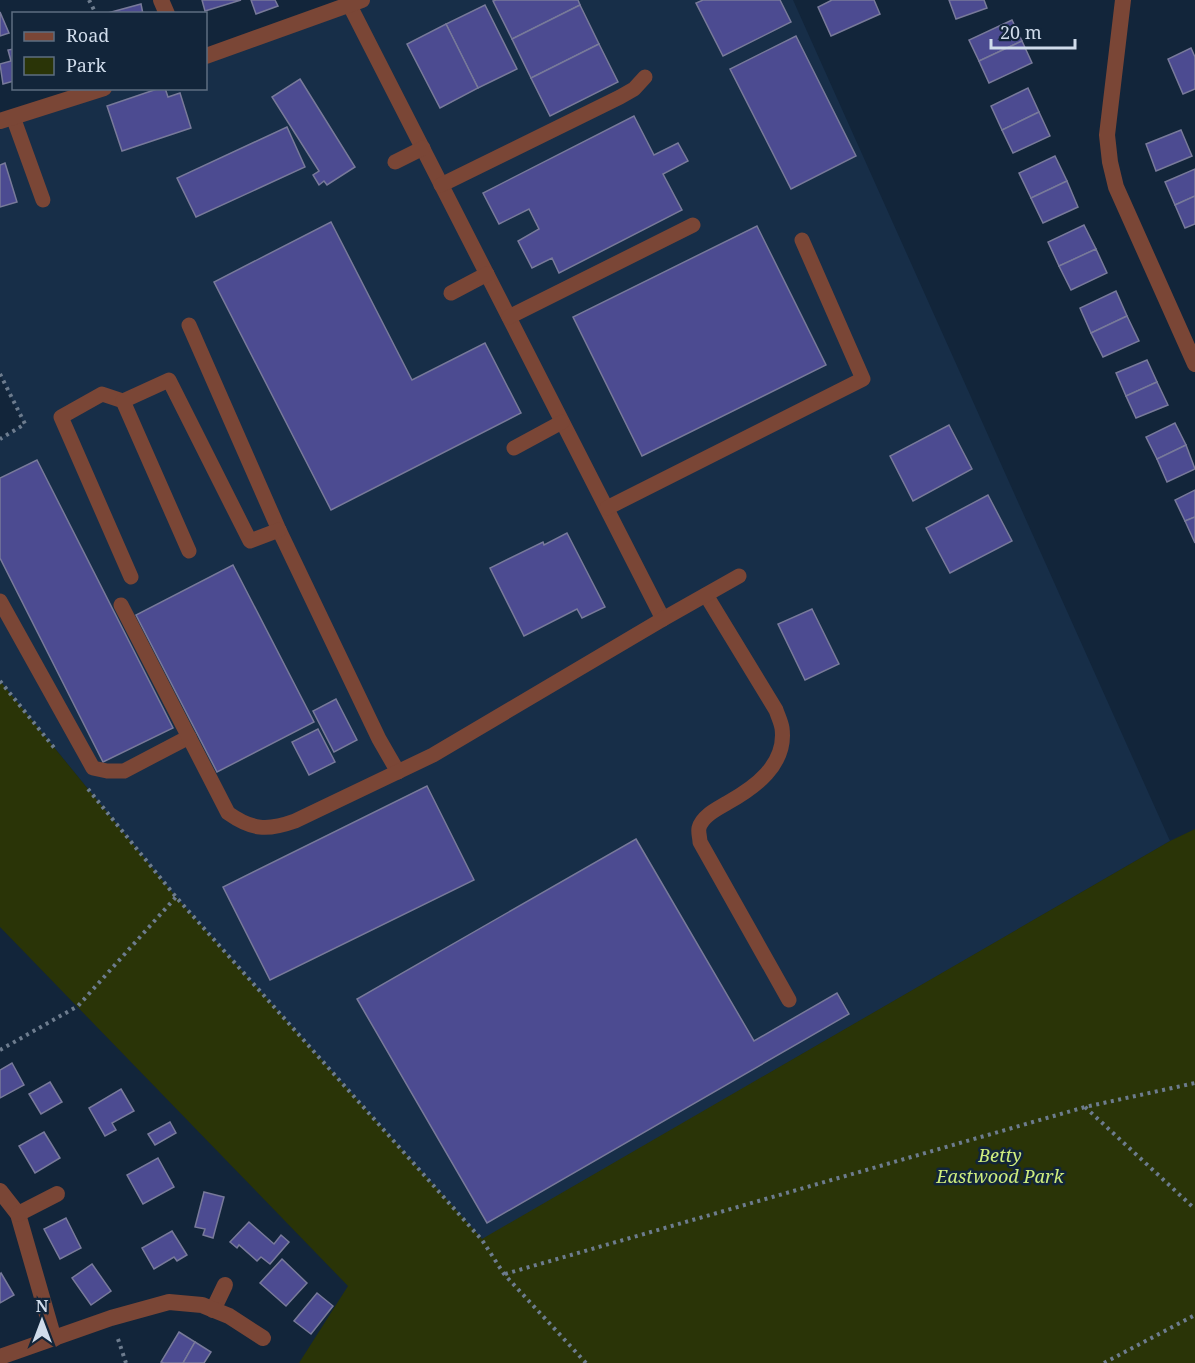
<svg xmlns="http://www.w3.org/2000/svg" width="1195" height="1363" font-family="'Noto Serif',serif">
	<rect width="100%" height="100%" fill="#12253a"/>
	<path fill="#172e48" d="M362,0h431l377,841 -688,399 -306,-343 -176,-216v-242l24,-15 -24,-50v-253l104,-32 102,-1v-32z"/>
	<path fill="#2a3407" d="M0,681l176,216 306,342 688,-398 25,-12v534h-896l49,-77 -348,-359z"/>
	<g fill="#4c4b91" stroke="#787a9a" stroke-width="1.5">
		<path d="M202,0h39l-36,11z"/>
		<path d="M251,0h24l3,6 -22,8z"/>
		<path d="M496,0h82l2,5 -68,34 -19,-38z"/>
		<path d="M703,0h77l11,22 -68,34 -27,-53z"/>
		<path d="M832,0h42l6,14 -49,22 -13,-29z"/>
		<path d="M949,0h35l3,8 -31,11z"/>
		<path d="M141,4l2,10h-39z"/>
		<path d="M485,5l32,64 -39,19 -32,-64z"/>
		<path d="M580,5l19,39 -68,34 -19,-39z"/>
		<path d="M0,12l9,21 -9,3z"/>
		<path d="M1012,20l10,21 -43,20 -10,-21z"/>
		<path d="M446,24l32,64 -38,20 -33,-64z"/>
		<path d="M796,36l60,120 -65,33 -61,-120z"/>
		<path d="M1022,41l10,22 -43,20 -10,-22z"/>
		<path d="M599,44l19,38 -68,34 -19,-38z"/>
		<path d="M1191,48l4,9v32l-12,5 -15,-35z"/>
		<path d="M14,49v32l-11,3 -3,-20 11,-3 -3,-11z"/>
		<path d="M300,79l55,88 -28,18 -3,-4 -5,4 -6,-10 6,-4 -47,-74z"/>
		<path d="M160,88h5l3,9 12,-4 11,35 -69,23 -15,-45z"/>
		<path d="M1028,88l11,24 -37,18 -11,-24z"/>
		<path d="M1039,112l11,24 -37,17 -11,-23z"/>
		<path d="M634,116l20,39 24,-12 10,18 -25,13 19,36 -123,63 -7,-15 -20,10 -14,-27 21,-12 -10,-20 -30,15 -16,-31z"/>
		<path d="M287,127l18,40 -109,50 -19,-39z"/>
		<path d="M1181,130l11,26 -36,15 -10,-27z"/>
		<path d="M1055,156l12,25 -36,17 -12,-25z"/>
		<path d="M5,163l12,39 -17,5v-42z"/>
		<path d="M1195,169v27l-20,9 -10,-23z"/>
		<path d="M1067,181l11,26 -35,16 -12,-25z"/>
		<path d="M1195,196v28l-10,4 -10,-23z"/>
		<path d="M331,222l81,158 73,-37 36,70 -190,97 -117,-228z"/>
		<path d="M1084,225l12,24 -37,17 -11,-24z"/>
		<path d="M757,226l69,139 -184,91 -69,-139z"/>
		<path d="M1096,249l11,24 -36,17 -12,-24z"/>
		<path d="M1116,291l11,25 -36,17 -11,-25z"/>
		<path d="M1127,316l12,25 -36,16 -12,-24z"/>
		<path d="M1147,360l10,22 -31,14 -10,-23z"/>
		<path d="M1157,382l11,23 -32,13 -10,-22z"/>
		<path d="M1175,423l11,22 -29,14 -11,-22z"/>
		<path d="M949,425l23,44 -59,32 -23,-45z"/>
		<path d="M1186,445l9,24 -28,13 -10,-23z"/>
		<path d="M37,460l136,268 -70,34 -103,-204v-80z"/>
		<path d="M1195,490v27l-10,4 -10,-21z"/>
		<path d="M988,495l24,46 -62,32 -24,-45z"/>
		<path d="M1195,517v26l-10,-22z"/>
		<path d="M567,533l38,74 -23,11 -5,-9 -53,27 -34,-68 53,-26 1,3z"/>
		<path d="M233,565l81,157 -97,50 -81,-157z"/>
		<path d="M812,609l27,55 -34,16 -27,-56z"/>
		<path d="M336,699l21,41 -23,12 -21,-41z"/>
		<path d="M318,729l17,33 -26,13 -17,-33z"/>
		<path d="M427,786l47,94 -204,100 -47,-93z"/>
		<path d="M636,839l118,202 83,-48 12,21 -362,209 -130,-224z"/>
		<path d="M12,1063l12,22 -24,13v-28z"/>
		<path d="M50,1082l12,20 -21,12 -12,-20z"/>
		<path d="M121,1089l13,22 -22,12 4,7 -11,6 -16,-28z"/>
		<path d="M170,1122l6,11 -21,12 -7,-11z"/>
		<path d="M44,1132l16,26 -25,15 -16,-27z"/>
		<path d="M158,1158l16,29 -31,17 -16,-29z"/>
		<path d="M204,1192l20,5 -11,41 -10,-3 2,-6 -10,-2z"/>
		<path d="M66,1218l15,30 -21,11 -16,-30z"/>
		<path d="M249,1222l25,22 7,-9 8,7 -19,22 -9,-7 -4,4 -18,-16 -2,3 -7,-6z"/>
		<path d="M172,1231l15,24 -10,6 -3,-4 -20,12 -12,-21z"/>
		<path d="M282,1259l25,24 -21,23 -26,-23z"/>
		<path d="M92,1264l19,27 -20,14 -19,-27z"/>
		<path d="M1,1273l13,22 -14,8v-29z"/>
		<path d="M317,1293l16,13 -22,28 -17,-13z"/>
		<path d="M179,1332l16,10 -12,21h-19l-3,-1z"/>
		<path d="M195,1342l16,10 -7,11h-21z"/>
	</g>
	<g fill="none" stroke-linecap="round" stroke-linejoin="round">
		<g stroke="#6d7c8e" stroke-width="4" stroke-dasharray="3 4.5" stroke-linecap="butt">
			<path d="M89,0l7,14"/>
			<path d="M0,374l25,50 -25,15"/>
			<path d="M0,681l56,69"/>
			<path d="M88,789l88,108 306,343 22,34 82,89"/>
			<path d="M0,1050l78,-44 98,-109"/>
			<path d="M1085,1107l110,102"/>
			<path d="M505,1274l580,-167 110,-24"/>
			<path d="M118,1339l8,24"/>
			<path d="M1104,1363l91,-48"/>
		</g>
		<g stroke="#7a4636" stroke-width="15">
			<path d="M350,6l313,613"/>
			<path d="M13,117l30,83"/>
			<path d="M395,162l28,-14"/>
			<path d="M441,185l179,-88 14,-8 11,-12"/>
			<path d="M451,293l36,-19"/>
			<path d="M509,317l184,-92"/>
			<path d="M189,325l90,205 100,209 19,33"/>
			<path d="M123,401l-21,-7 -41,23 70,160"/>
			<path d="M514,448l48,-26"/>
			<path d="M607,508l256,-129 -61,-139"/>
			<path d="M189,551l-66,-150 46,-21 81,161 29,-11"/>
			<path d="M706,595l70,115c2,6 5,12 6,18 5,37 -28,60 -55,75 -10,6 -25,13 -28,25 -1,4 1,10 1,14l89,158"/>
			<path d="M0,601l93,167 14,3h17l65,-34"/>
			<path d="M121,605l107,208c24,17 39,18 67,8l138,-66 230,-136 76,-43"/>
		</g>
		<g stroke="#7a4636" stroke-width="16">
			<path d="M161,0l6,14"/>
			<path d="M1123,0l-16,135 3,27 6,25 79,177"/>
			<path d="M0,1191l18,23 36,125"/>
			<path d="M18,1214l39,-20"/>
			<path d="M213,1310l12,-25"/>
			<path d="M0,1357l111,-39 58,-16 33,3 27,11 34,22"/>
		</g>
		<g stroke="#7a4636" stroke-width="16">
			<path d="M206,56l156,-56"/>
			<path d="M0,121l104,-33"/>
		</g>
	</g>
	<g text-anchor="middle" stroke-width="5" stroke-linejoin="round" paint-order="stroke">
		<g font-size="18" font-style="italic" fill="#cfed7e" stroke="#12253a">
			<text x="1000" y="1162">Betty<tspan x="1000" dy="21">Eastwood Park</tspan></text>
		</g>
	</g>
	<rect x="12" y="12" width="195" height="78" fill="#12253a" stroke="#5e6e81" stroke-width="1.5"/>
	<rect x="24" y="32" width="30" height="9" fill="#7a4636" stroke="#5e6e81" stroke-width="1.5"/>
	<text x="66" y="42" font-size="18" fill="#d0dceb">Road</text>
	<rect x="24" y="57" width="30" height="18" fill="#2a3407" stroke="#5e6e81" stroke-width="1.5"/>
	<text x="66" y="72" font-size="18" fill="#d0dceb">Park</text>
	<g transform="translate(42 1321)" stroke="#12253a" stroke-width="4.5" paint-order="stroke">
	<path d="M0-4.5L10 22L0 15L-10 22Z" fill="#d0dceb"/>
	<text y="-9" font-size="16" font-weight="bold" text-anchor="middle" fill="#d0dceb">N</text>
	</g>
	<path d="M991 39v9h84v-9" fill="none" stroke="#d0dceb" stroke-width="3"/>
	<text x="1000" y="39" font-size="18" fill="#d0dceb" stroke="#12253a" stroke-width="4.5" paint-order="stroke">20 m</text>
</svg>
